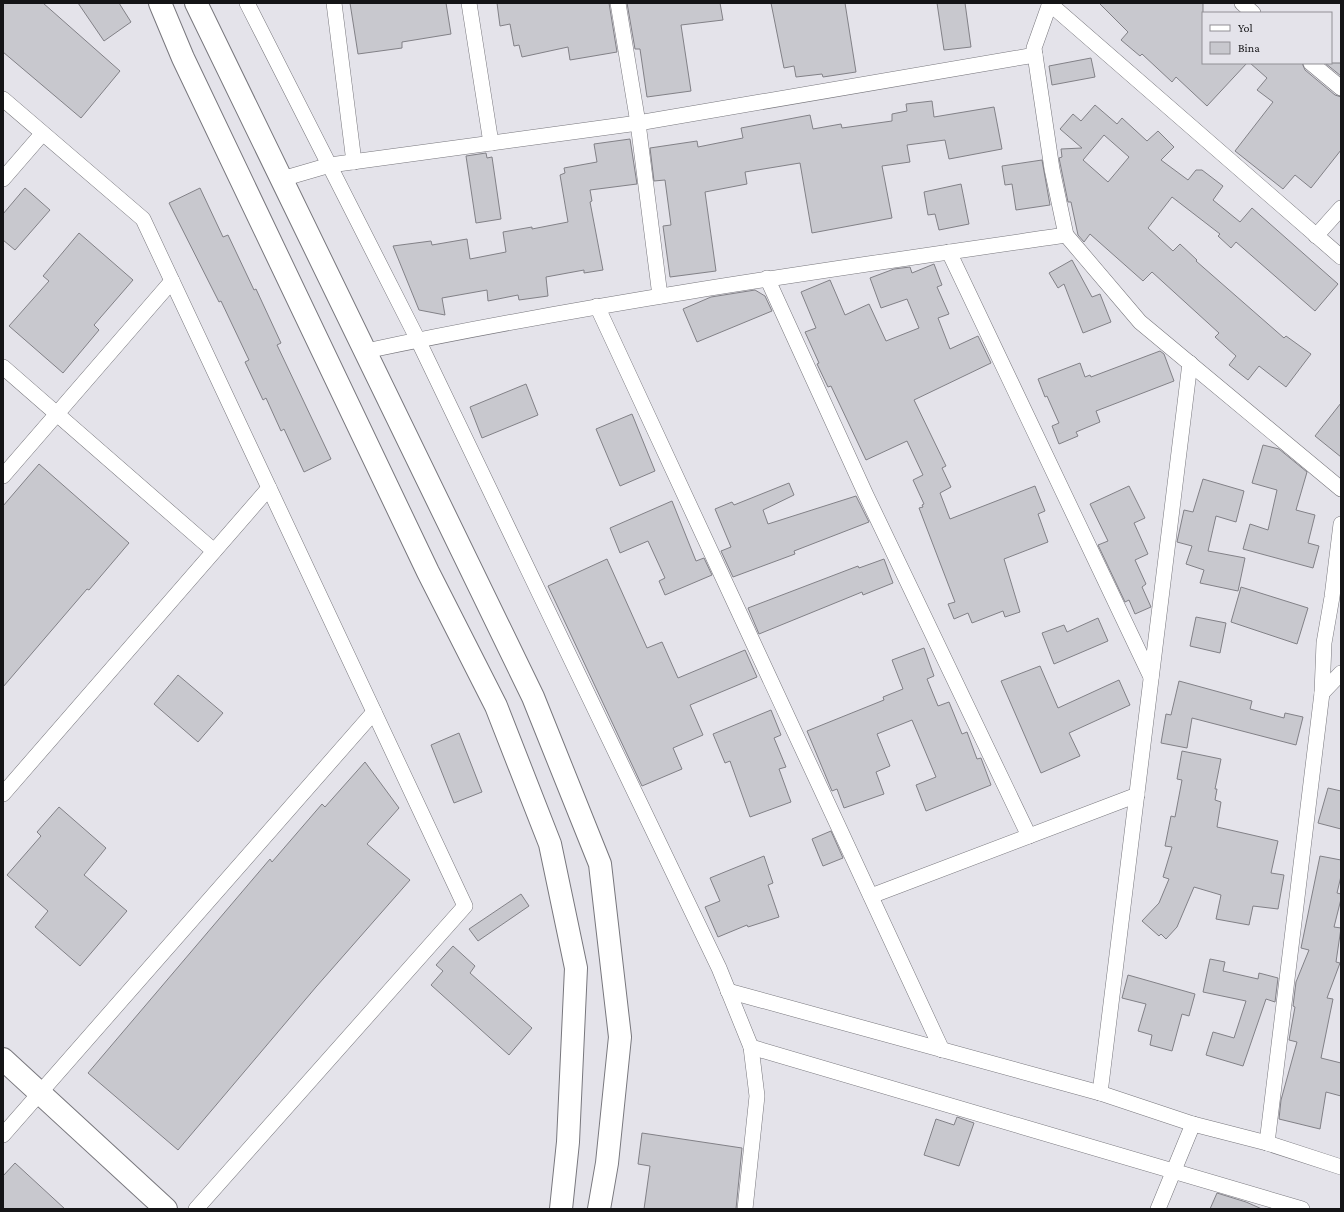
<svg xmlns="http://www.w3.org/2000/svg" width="1344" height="1212" font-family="'Crimson Pro',serif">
	<rect width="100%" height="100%" fill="#e4e3ea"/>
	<g fill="#c8c8ce" stroke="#828187" fill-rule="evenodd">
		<path d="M3,3h40l77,68 -39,47 -78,-66z"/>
		<path d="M78,3h41l12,19 -27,19z"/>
		<path d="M350,3h96l5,31 -49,8v6l-44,6z"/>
		<path d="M497,3h112l8,49 -47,8 -2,-13 -46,10 -3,-12 -5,1 -4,-22 -10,2z"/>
		<path d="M627,3h93l3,17 -42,5 10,66 -44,6 -7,-48h-5z"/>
		<path d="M771,3h74l11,69 -33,5 -1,-3 -26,3 -2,-11 -10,2z"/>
		<path d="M937,3h28l6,44 -27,3z"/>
		<path d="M1099,3h104v60h44l-40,43 -31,-29 -4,5 -30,-28 -2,2 -19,-16 7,-8z"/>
		<path d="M1091,58l4,19 -43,8 -3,-19z"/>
		<path d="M1250,63h52l3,7 30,25 6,2v53l-30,38 -16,-13 -12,14 -48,-38 38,-49 -16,-12 10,-12z"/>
		<path d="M1325,63h16v13z"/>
		<path d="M932,101l2,16 60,-10 8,42 -53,10 -4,-19 -38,5 3,17 -28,4 10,52 -80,15 -12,-70 -55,9 2,12 -42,8 11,79 -46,6 -7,-51 8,-1 -6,-45 -11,1 -4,-33 47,-7 1,6 45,-9 -2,-10 69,-13 3,14 28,-5 1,4 50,-7v-7l15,-3 -1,-7z"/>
		<path d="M1095,105l22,19 5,-6 25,23 11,-10 16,16 -13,13 27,20 8,-10h6l21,16 -10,14 27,22 12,-14 86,76 -23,27 -79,-69 -5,6 -13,-12 2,-2 -48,-37 -24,31 25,23 7,-7 17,16 -1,1 88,77 2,-2 25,18 -25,33 -27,-21 -11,14 -19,-15 7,-9 -21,-19 4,-4 -67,-61 -9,9 -53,-47 -6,8 -6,-7 -7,-33h-3l-9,-44 3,-1 -1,-8 21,-1 -22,-19 13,-15 8,7zM1104,135l25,22 -21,25 -25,-22z"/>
		<path d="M630,139l7,45 -47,6 2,11 -2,1 13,68 -19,3v-3l-38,7 2,19 -29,4 -1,-5 -30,6 -1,-11 -45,8 3,17 -26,-5 -26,-64 38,-5 1,4 35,-6 3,20 36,-7 -3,-20 29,-5v2l36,-7 -8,-47 5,-2 -1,-5 33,-6 -3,-18z"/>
		<path d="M486,153l1,5 5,-1 9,62 -25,4 -10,-67z"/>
		<path d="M1042,160l8,45 -34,5 -4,-26 -7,1 -3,-19z"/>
		<path d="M961,184l8,40 -30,6 -4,-16 -7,1 -4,-23z"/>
		<path d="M25,188l25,22 -35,40 -12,-10v-26z"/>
		<path d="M200,188l23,49 5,-2 26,55 2,-1 25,54 -4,2 54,114 -27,13 -20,-43 -3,2 -15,-33 -3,2 -18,-38 4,-2 -28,-59 -2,1 -50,-99z"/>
		<path d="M79,233l54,47 -39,45 5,5 -36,43 -54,-47 40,-45 -6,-5z"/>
		<path d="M1072,260l20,37 8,-3 11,28 -28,11 -19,-49 -6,4 -9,-15z"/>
		<path d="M934,264l8,21 -5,2 12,27 -11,4 12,31 28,-13 13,27 -77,37 32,66 -4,2 9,19 -11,6 10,26 85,-33 10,25 -7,3 10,28 -44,17 16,53 -15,5 -2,-6 -31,12 -4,-10 -14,6 -6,-15 7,-2 -36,-94 4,-1 -1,-2 2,-1 -11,-24 10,-5 -16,-34 -41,19 -35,-74 -3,1 -11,-23 2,-1 -14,-31 11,-4 -15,-36 29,-12 15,35 24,-11 17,37 33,-13 -12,-29 -26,9 -11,-30 24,-9 16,-2 2,6z"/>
		<path d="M755,290l10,6 7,15 -75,31 -14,-33 28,-12z"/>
		<path d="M1160,351l4,3 10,27 -78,30 4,11 -24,10 2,4 -19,8 -7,-18 7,-3 -12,-27 -2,1 -7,-18 42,-16 5,14 5,-2 1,2z"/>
		<path d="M526,384l12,31 -56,23 -12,-31z"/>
		<path d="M1341,403v54l-26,-21z"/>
		<path d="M632,414l23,57 -35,15 -24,-57z"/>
		<path d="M1263,445l16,4 28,23 -11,38 19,5 -7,28 11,3 -6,22 -70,-19 7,-25 18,6 9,-40 -25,-7z"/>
		<path d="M39,464l90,79 -40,47 -2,-1 -84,98v-181z"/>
		<path d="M1203,479l41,12 -8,31 -20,-6 -8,35 37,7 -7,33 -38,-8 4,-13 -18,-6 6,-18 -15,-4 7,-32 9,2z"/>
		<path d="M789,483l5,12 -31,15 5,14 88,-28 13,26 -75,29 1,3 -62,23 -12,-26 10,-4 -16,-38 17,-7 2,3z"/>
		<path d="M1129,486l16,32 -11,5 14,31 -13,6 11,24 -4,3 9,20 -16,7 -6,-14 -4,2 -27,-57 10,-4 -18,-37z"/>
		<path d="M672,501l24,60 8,-3 8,17 -47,20 -6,-14 6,-3 -17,-37 -28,12 -10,-25z"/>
		<path d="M607,559l40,89 15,-6 16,36 67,-28 12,27 -67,28 13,30 -30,13 9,21 -40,17 -94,-200z"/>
		<path d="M884,559l9,24 -30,12 -1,-3 -103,42 -11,-26 110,-42 1,2z"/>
		<path d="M1241,587l67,21 -11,36 -66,-22z"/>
		<path d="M1196,617l30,6 -6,30 -30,-7z"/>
		<path d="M1098,618l10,23 -54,23 -12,-31 22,-8 3,7z"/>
		<path d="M924,648l10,28 -7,3 11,27 11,-4 13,32 5,-2 10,27 4,-1 10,27 -65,26 -10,-26 20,-8 -24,-57 -35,14 13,32 -14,6 8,22 -40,14 -7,-19 -5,2 -25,-60 77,-31 -1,-3 20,-8 -11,-29z"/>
		<path d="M1040,666l18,42 61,-28 11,25 -61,28 11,23 -39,17 -40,-92z"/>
		<path d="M178,675l45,38 -25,29 -44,-38z"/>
		<path d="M1179,681l73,20 -2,8 34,9 1,-5 18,4 -7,28 -104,-27 -5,30 -26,-5 5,-29 5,1z"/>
		<path d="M771,710l10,25 -7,3 12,29 -7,2 12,33 -41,15 -20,-56 -5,2 -12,-29z"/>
		<path d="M459,733l23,59 -28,11 -23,-58z"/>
		<path d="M1182,751l39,8 -6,30h2l-2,11 6,2 -4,25 61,14 -7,32 13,2 -6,34 -25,-3 -4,19 -33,-6 5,-24 -27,-8 -17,40 -11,12 -5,-5 -2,2 -17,-15 17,-18 10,-24 -6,-2 9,-30 -7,-1 6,-30 4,1 7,-37 -5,-1z"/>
		<path d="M365,762l34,46 -32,36 43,36 -94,107 -138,163 -90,-77 182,-214 2,3 50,-58 3,3z"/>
		<path d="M1328,788l13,3v38l-23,-6z"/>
		<path d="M59,807l47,41 -22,27 43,36 -47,55 -45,-39 13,-16 -41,-36 34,-39 -4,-4z"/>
		<path d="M831,831l12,27 -20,8 -11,-27z"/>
		<path d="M764,856l9,27 -5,2 11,32 -31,10 -1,-2 -29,12 -13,-30 15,-6 -10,-23z"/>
		<path d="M1320,856l21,4v16l-4,17 4,1v5l-7,28 7,1 -5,34 4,1 -13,35 6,1 -12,59 20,5v33l-15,-4 -6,37 -41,-10 2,-19 16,-58 -8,-2 6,-33 -2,-1 3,-24 13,-32 -8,-2z"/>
		<path d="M521,894l8,12 -51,35 -9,-12z"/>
		<path d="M453,946l22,20 -5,7 62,55 -23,27 -78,-70 12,-14 -7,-6z"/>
		<path d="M1210,959l15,3 -2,9 35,8 1,-6 19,5 -3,24 -9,-3 -23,67 -37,-11 7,-23 21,6 12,-37 -43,-9z"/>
		<path d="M1128,975l67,19 -6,22 -7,-2 -10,37 -22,-6 2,-10 -14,-4 8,-27 -24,-6z"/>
		<path d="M957,1117l17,6 -15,43 -35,-11 12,-36 18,6z"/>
		<path d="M642,1133l100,15 -6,61h-92l6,-43 -12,-2z"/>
		<path d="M15,1163l50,46h-62v-33z"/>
		<path d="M1217,1193l29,9 16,7h-52z"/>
	</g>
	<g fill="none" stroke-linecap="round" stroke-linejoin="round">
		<defs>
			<g id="minor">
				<path d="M247,3l171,337 301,628 32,79 6,49 -12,113"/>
				<path d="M334,3l20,159"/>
				<path d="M469,3l22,140"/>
				<path d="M618,3l20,120 22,173"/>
				<path d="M1049,3l292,254"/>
				<path d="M1050,3l-16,45 18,121 14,66 74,87 201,167"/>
				<path d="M1242,3l11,10"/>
				<path d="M1311,63l30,25"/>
				<path d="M3,99l140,120 322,687 -269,303"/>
				<path d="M3,179l39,-45"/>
				<path d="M282,179l48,-14 308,-42 397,-68"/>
				<path d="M1316,236l25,-28"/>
				<path d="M949,252l202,425"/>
				<path d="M767,278l99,217 163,341"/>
				<path d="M597,306l345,744"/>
				<path d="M366,351c231,-49 466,-82 700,-116"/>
				<path d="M3,367l211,184"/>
				<path d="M3,476l169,-195"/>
				<path d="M1322,693l19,-20"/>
				<path d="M3,794l266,-306"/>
				<path d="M871,896l266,-101"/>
				<path d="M728,991l372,102 93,31 74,19 74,24"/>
				<path d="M751,1047l551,162"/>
				<path d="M1100,1093l90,-730"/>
				<path d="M3,1135l371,-423"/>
				<path d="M1267,1143l55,-450 2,-50 8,-46 9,-73"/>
				<path d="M1158,1209l35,-85"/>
			</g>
			<g id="secondary">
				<path d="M160,3l23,55 245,514 68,134 54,138 26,124 -8,174 -7,67"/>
				<path d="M196,3l337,694 67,167 20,173 -13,126 -8,46"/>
				<path d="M3,1059l163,150"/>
			</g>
		</defs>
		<use href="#minor" stroke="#78777d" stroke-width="16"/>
		<use href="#secondary" stroke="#78777d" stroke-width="24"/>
		<use href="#minor" stroke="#fff" stroke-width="15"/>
		<use href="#secondary" stroke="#fff" stroke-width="22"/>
	</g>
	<rect width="1344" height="1212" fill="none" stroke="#141416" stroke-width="8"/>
	<rect x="1202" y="12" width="130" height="52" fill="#e4e3ea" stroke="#919095"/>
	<rect x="1210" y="25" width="20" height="6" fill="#ffffff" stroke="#919095"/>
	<text x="1238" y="32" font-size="12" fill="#141416">Yol</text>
	<rect x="1210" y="42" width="20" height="12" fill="#c8c8ce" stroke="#919095"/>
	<text x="1238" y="52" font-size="12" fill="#141416">Bina</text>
</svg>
